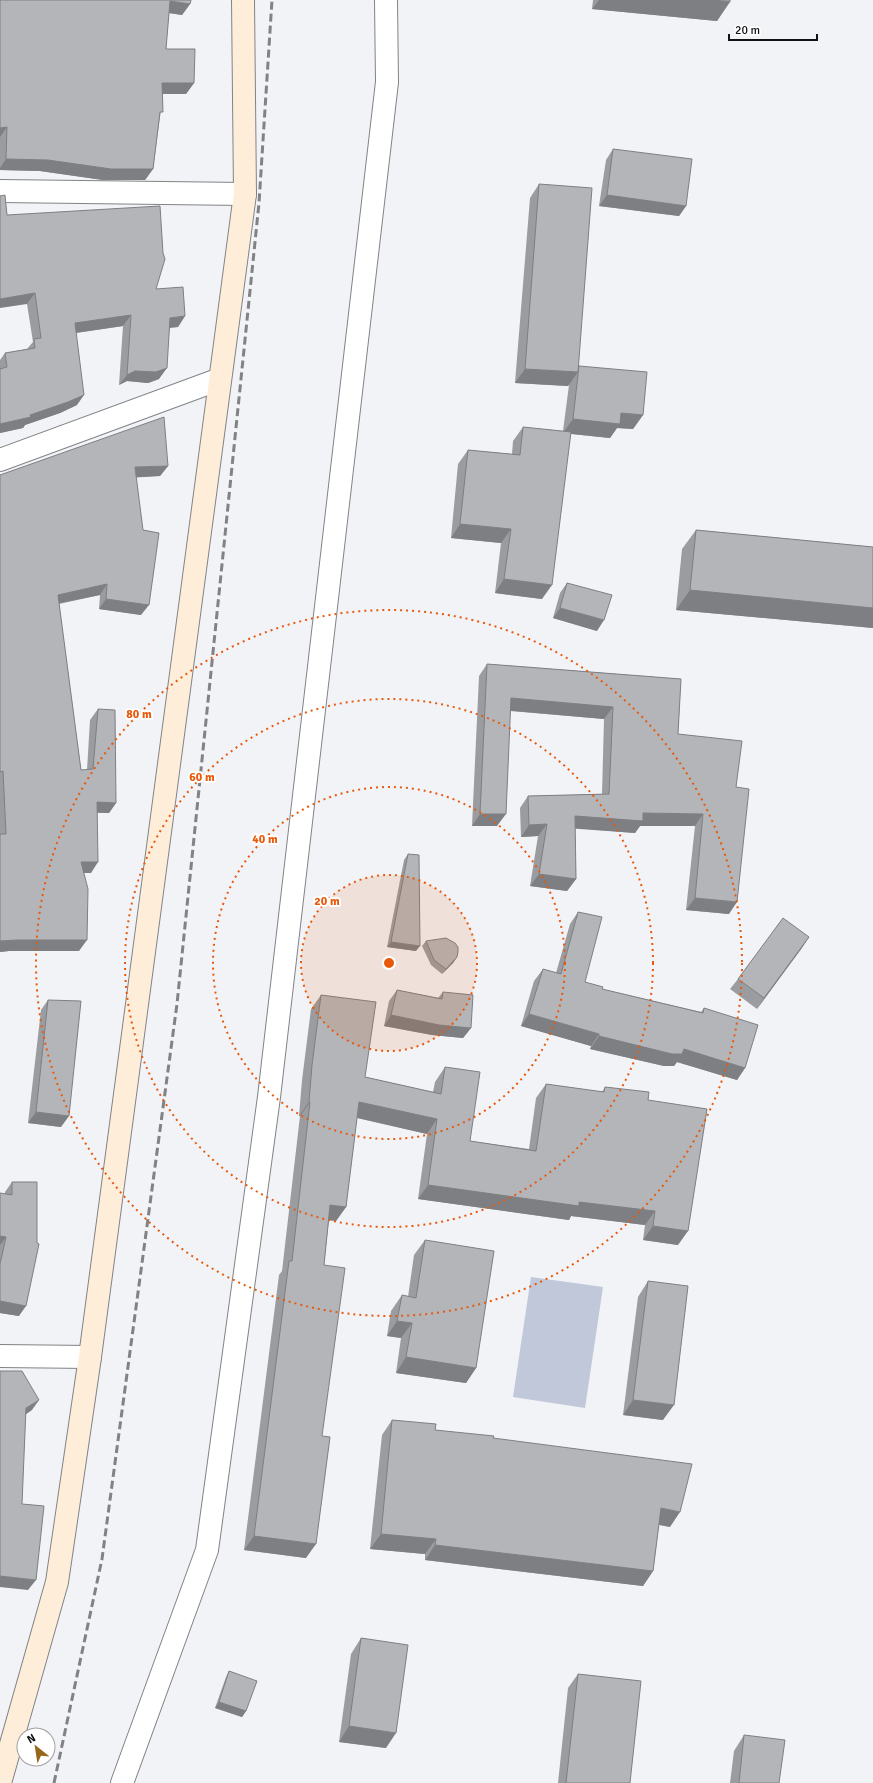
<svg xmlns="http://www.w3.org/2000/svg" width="873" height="1783" font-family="Signika,sans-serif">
	<rect width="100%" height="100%" fill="#f2f3f7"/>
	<path fill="#c0c8da" d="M531,1277l72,10 -18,121 -72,-11z"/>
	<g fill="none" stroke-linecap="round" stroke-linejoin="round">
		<defs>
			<g id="street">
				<path d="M0,191l245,3"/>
				<path d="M0,460l220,-81"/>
				<path d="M0,1356l90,1"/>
				<path d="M122,1783l85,-233 62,-453 118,-1015 -1,-82"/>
			</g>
			<path id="secondary" d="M0,1783l57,-201 33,-225 155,-1163 -2,-194"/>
		</defs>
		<use href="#street" stroke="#818386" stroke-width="24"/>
		<use href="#secondary" stroke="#818386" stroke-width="24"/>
		<use href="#street" stroke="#fff" stroke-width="22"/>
		<use href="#secondary" stroke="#feeed9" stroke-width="22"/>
		<path stroke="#818284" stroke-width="3" stroke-dasharray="8 4" stroke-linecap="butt" d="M54,1783l48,-224 75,-555 82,-801 13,-203"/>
	</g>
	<g fill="#9a9c9f">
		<path d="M0,0l190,4 -8,11 -13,-2 -3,36 28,34 -8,11h-23l-10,75 -8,11h-42l-63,-9 -40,-1z"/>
		<path d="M593,0h137l-13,21 -125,-12z"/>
		<path d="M613,149l73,57 -7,10 -80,-10 7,-46z"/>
		<path d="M539,184l39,184 1,-2 64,49 -10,14 -16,-1 -7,10 -39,-4 -29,165 -47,-6 6,-50 -50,-5 7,-74 10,-14 44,4 1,-13 10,-14 40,4 6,-46 -1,1 -53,-3 15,-185z"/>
		<path d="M7,215l149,74 29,27 -7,11 -8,1 -11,51 -11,4 -21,-2 -8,4 4,-59 -47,7 1,72 -17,8 -35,12 -2,3 -23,5v-73l5,-7 22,-4 6,-7 -6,-38z"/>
		<path d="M168,466l-8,10 -24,1 5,138 -42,-6 1,-14 -41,9 22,166h6l3,-50 8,-11 18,94 -7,10h-12l-6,60h-8l-4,78h-70l-9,1v-477z"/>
		<path d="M696,530l177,17v81l-197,-18 6,-61z"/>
		<path d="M567,583l30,48 -44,-13 7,-25z"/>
		<path d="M487,664l194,15 -3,55 58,53 -7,127 -43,-4 9,-84h-55l-5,7 -60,-5 1,51 -9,12 -37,-5 8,-50 -17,1 -1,-29 8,-12 74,-2 2,-75 -94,-8 -13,115h-25l7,-150z"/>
		<path d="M408,854l8,97 -29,-4 17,-87z"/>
		<path d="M578,912l7,70 17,7 99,23 3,-4 41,60 -8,12 -60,-18 -3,4h-10l-74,-17 1,-3 -70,-20 13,-45 9,-12 13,4 14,-49z"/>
		<path d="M809,937l-52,72 -27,-20 8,-10z"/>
		<path d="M426,941l31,16 -4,6 -11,11 -11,-9 -9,-19z"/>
		<path d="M397,990l41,8 5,-6 28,36 -8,10 -31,-3 -48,-9 5,-25z"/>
		<path d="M321,995l44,82 68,15 2,-10 10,-15 25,74 59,8 7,-51 10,-14 56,8 3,-5 43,13 30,145 -35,-5 2,-15 -74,-9 -2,4 -151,-21 9,-65 -70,-16 -11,89 -10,14 -7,-1 -5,45 -2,171 -16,122 -62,-8 35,-275 3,-4 18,-155h-1l3,-36 9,-71z"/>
		<path d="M48,1000l13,127 -33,-4 13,-113z"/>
		<path d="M12,1182l7,134 -19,-3v-120l5,1v-2z"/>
		<path d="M425,1240l51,128 -10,15 -70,-10 5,-35 -14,-2 4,-25 11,-16 6,2 6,-42z"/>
		<path d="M648,1281l15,139 -40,-5 15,-118z"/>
		<path d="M392,1420l43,10 58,8 177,89 -11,-2 -6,46 -10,15 -218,-26v-6l-55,-5 12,-114z"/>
		<path d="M361,1638l25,110 -47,-6 12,-88z"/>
		<path d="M229,1671l17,40 -4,6 -27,-9 11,-31z"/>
		<path d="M578,1674l52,109h-72l10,-95z"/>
		<path d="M744,1735l35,48h-49l4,-32z"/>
	</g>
	<g fill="#7d7f82">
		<path d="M599,0h113l18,2 -13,19 -125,-12z"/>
		<path d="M170,1l20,3 -8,11 -20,-3z"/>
		<path d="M162,83h32l-8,11h-32z"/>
		<path d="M7,127l-7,10v-9z"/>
		<path d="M6,159l42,1 105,9 -8,11h-42l-63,-9 -40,-1v-2z"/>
		<path d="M607,195l79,11 -7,10 -80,-10z"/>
		<path d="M35,293l-8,11 -27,4v-9z"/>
		<path d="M131,315l-8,11 -55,8 7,-11z"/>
		<path d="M185,316l-7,11 -15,1 7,-10z"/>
		<path d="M167,368l-8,11 -11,4 -21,-2 -8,4 8,-10 8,-4z"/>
		<path d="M525,369l53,3 -10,14 -53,-3z"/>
		<path d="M84,395l-7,10 -17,8 -35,12 -2,3 -23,5v-9l30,-9z"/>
		<path d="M621,413l22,2 -10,14 -16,-1 -7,10 -47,-5 10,-14z"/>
		<path d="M168,466l-8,10 -33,2 8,-11z"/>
		<path d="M460,524l51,5 -10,14 -50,-5z"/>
		<path d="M504,579l48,6 -10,14 -47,-6z"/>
		<path d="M107,584l-7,11 -50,10 8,-10z"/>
		<path d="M690,590l183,18v20l-197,-18z"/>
		<path d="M106,599l43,6 -8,10 -42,-6z"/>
		<path d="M560,608l44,12 -7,11 -44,-13z"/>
		<path d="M511,698l102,9 -9,12 -101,-9z"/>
		<path d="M97,802l19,1 -7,10 -20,-1z"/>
		<path d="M643,813l60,1 -8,12h-55l-5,7 -69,-5 9,-12z"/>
		<path d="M480,814h26l-9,12h-25z"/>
		<path d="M547,824l-9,12 -17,1 8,-12z"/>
		<path d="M81,862h17l-7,11h-18z"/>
		<path d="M539,874l37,5 -9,12 -37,-5z"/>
		<path d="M695,898l42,4 -8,12 -43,-4z"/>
		<path d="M809,937l-7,11 -45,61 7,-11z"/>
		<path d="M17,940h70l-8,11h-70l-9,1v-11z"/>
		<path d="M391,942l29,4 -4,5 -29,-4z"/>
		<path d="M457,957l-4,6 -11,11 4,-5z"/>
		<path d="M529,1014l70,20 -8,12 -70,-20z"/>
		<path d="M391,1015l80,13 -8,10 -31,-3 -48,-9z"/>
		<path d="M599,1036l85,13 61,19 -8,12 -60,-18 -3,4h-10l-74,-17z"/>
		<path d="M309,1102h1l-10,14h-1z"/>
		<path d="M359,1102l78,17 -10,15 -78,-18z"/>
		<path d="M36,1112l33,4 -8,11 -33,-4z"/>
		<path d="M428,1185l151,17 76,9 -10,14 -74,-9 -2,4 -151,-21z"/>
		<path d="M330,1205l16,2 -10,14 -16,-2z"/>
		<path d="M653,1226l35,5 -10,14 -35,-5z"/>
		<path d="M0,1236l6,1 -6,8z"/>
		<path d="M0,1301l26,5 -7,10 -19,-3z"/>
		<path d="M397,1321l15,2 -11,15 -14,-2z"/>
		<path d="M406,1357l70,11 -10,15 -70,-10z"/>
		<path d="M39,1400l-7,10 -13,9 7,-11z"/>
		<path d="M633,1400l41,5 -11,15 -40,-5z"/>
		<path d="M661,1508l19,4 -10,15 -19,-4z"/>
		<path d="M381,1534l55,5 -11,15 -55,-5z"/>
		<path d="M254,1536l62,8 -10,14 -62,-8z"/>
		<path d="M435,1545l218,26 -10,15 -218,-26z"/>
		<path d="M0,1576l36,4 -8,10 -28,-3z"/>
		<path d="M219,1702l27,9 -4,6 -27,-9z"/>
		<path d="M349,1726l47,7 -10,15 -47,-6z"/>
	</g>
	<g fill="#b3b5b9" stroke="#7d7f82">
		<path d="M0,0h191l-1,4 -20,-3 -4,48h29l-1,34h-32l1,29h-3l-7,57h-42l-63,-9 -42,-1 1,-32 -7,1z"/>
		<path d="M712,0h18v2z"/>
		<path d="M613,149l79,10 -6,47 -79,-11z"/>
		<path d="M539,184l53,4 -14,184 -53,-3z"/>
		<path d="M5,195l2,20 153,-9 3,47 2,6 -9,30 27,-2 2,29 -15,2 -3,50 -11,4 -21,-1 -8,4 4,-60 -56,8 9,72 -16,7 -38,13 1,2 -31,7v-55l7,-2 -2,-14 30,-5 -1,-9 7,-1 -6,-45 -35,6v-103z"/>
		<path d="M579,366l68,6 -4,43 -22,-2 -1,11 -47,-5z"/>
		<path d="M164,417l4,49 -33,1 8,63 16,3 -10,72 -43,-6 1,-15 -49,11 23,175 12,-1 5,-60 17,1 1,93 -19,-1 1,60h-17l7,27 -1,51h-70l-17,1v-107h6l-3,-63 -3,1v-297z"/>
		<path d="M523,427l48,5 -19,153 -48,-6 7,-50 -51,-5 8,-74 52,5z"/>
		<path d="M696,530l177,17v61l-183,-18z"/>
		<path d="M567,583l45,12 -8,25 -44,-12z"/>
		<path d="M487,664l194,15 -3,55 64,7 -6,46 13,2 -12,113 -42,-4 8,-84 -60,-1v8l-68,-5 1,63 -37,-5 8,-50 -18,1 -1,-29 81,-2 4,-87 -102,-9 -5,116h-26z"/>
		<path d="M408,854l11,1 1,91 -29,-4z"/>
		<path d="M578,912l24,5 -17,65 18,5 -1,2 101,24 1,-5 54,17 -13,43 -61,-19 -2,5h-10l-73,-18v-2l-70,-20 14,-45 18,5z"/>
		<path d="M783,918l26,19 -45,61 -26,-19z"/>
		<path d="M446,938l9,5 3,4v5l-1,5 -11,12 -12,-9 -8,-19z"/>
		<path d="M397,990l45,9 1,-7 30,3 -2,33 -32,-3 -48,-10z"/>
		<path d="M321,995l55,7 -11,75 76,17 4,-27 35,5 -10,69 66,10 10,-67 58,8 1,-5 44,5 -1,8 59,9 -19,122 -35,-5 2,-15 -76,-9v4l-151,-21 9,-66 -78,-17 -13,105 -16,-2 -6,60 21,3 -23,168 8,1 -14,107 -62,-8 35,-275h3l18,-159h-1l3,-37z"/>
		<path d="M48,1000l33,1 -12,115 -33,-4z"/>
		<path d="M12,1182h25v61l2,1 -13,62 -26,-5v-37l6,-27 -6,-1v-43l12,2z"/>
		<path d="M425,1240l69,11 -18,117 -70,-11 6,-34 -15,-2 5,-26 14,3z"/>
		<path d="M648,1281l40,5 -14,119 -41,-5z"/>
		<path d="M0,1371h22l17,29 -13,8 -4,96 22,2 -8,74 -36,-4z"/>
		<path d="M392,1420l44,4 -1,6 59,6 -1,2 199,26 -12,48 -19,-4 -8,63 -218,-26 1,-6 -55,-5z"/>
		<path d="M361,1638l47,7 -12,88 -47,-7z"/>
		<path d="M229,1671l28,10 -11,30 -27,-9z"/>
		<path d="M578,1674l63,7 -11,102h-64z"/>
		<path d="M744,1735l41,5 -6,43h-40z"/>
	</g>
	<circle cx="389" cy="963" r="88" fill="#e8590c" fill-opacity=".12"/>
	<g fill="none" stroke="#e8590c" stroke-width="2" stroke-dasharray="2 4">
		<circle cx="389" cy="963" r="88"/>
		<circle cx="389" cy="963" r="176"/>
		<circle cx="389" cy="963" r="264"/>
		<circle cx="389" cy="963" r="353"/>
	</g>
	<circle cx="389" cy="963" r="6" fill="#e8590c" stroke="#fff" stroke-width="2"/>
	<g font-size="12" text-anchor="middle" font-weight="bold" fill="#e8590c" stroke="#fff" stroke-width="4" stroke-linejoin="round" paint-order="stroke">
		<text x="139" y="718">80 m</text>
		<text x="202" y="781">60 m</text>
		<text x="265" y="843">40 m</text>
		<text x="327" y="905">20 m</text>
	</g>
	<g transform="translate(36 1747) rotate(330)"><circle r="19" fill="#ffffff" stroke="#a0a0a1"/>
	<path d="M0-3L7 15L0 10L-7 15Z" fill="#98671a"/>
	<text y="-6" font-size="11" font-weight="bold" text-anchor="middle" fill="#111213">N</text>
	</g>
	<path d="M729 34v6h88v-6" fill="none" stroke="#111213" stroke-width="2"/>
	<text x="735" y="34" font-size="12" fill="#111213" stroke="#ffffff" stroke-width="3" paint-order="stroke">20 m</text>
</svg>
